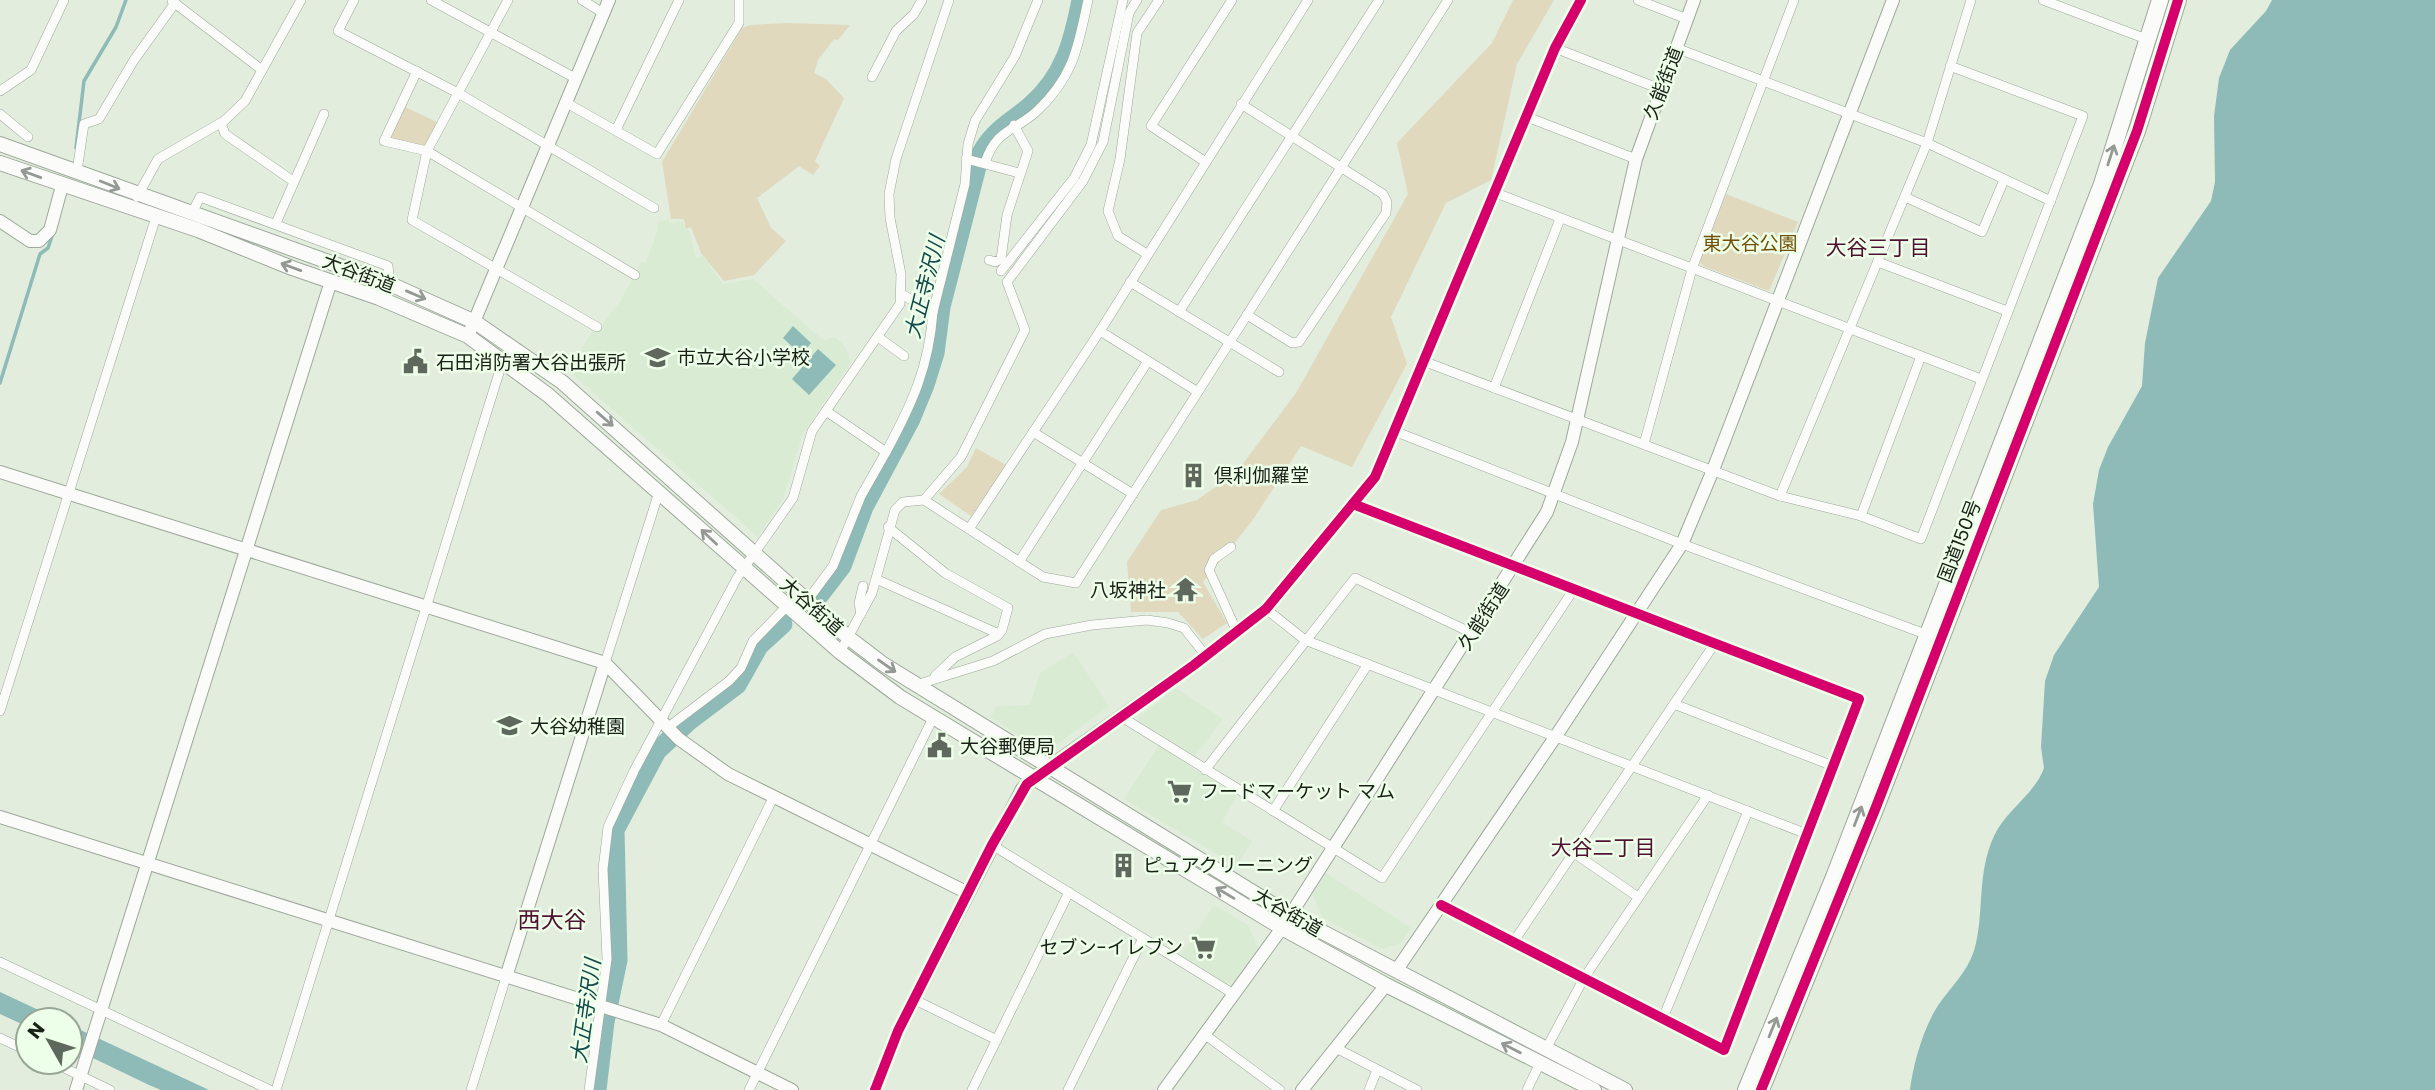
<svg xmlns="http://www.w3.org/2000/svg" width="2435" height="1090" font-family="Poppins,'Noto Sans JP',sans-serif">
	<rect width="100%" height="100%" fill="#e2edde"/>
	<g fill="#d9ecd3">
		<path d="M669,219l1,4 13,-2 2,9h4l7,28 7,-2 20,28 30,-5 70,61 12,-3 10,9 6,16 -48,72 -20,65 -25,38 -186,-163 13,-17 -4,-7 13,-22 5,1 22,-29 20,-38 5,1 12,-34 -1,-7z"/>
		<path d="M1073,652l36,54 -54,40 -20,-1 -45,-28 6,-11 34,-1 10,-32z"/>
		<path d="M1176,688l47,31 -35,46 49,31 -15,26 30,19 -15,25 -113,-67 40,-62 -24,-15 -1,-5z"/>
		<path d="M1326,873l85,55 -11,16 -19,5 -59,-32 -10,-24z"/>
		<path d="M1214,905l34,20 10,23 -26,35 -7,1 -45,-28z"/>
	</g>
	<g fill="#e0d9bd">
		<path d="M1513,0h41l-37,64 -26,116 -45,23 -55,114 16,47 -55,103 -51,-21 -49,75 -49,61 24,41 -24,16 -25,-27h-47l-4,-50 34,-52 36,-10 39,-27 60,-80 112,-199 -11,-51 95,-100z"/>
		<path d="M788,23l62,2 -12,15 -4,-1 -16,21 -4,13 12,6 18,19 -29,63 5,5 -7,9 -14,-9 -42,32 14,30 15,13 -32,34 -30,6 -23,-28 -10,-26 -5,2 -2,-10h-13l-9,-57 80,-134 8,-3z"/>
		<path d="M403,106l36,17 -11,23 -5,2 -33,-9 -1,-5z"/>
		<path d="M1726,194l72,28 -29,69 -66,-25 -3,-4z"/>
		<path d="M976,448l30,17 -35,51 -32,-22 28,-27z"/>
	</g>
	<g fill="#8ebbb7">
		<path d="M2272,0h163v1090h-525c3,-26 14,-64 29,-86 12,-17 28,-32 35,-53 11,-36 2,-76 20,-115 12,-26 41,-42 50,-68l-3,-21 4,-66 9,-26 45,-68 -6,-83 6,-34 9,-23 34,-61 3,-43 13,-65 53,-77 4,-19 -1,-66 5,-38 11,-28 36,-39z"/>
		<path d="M793,326l18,17 -10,12 -18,-17z"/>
		<path d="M818,349l18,16 -27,30 -17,-16z"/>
		<path d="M0,992l60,28h-32v7l-28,-13z"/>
		<path d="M70,1025l139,65h-48l-12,-5 -79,-38z"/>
	</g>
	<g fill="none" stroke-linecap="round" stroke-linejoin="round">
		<g stroke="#8ebbb7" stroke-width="3.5">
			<path d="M76,148l8,-67 32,-54 10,-27"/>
			<path d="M0,383l40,-129 8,-6 4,-12"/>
		</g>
		<g stroke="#8ebbb7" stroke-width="19">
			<path d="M819,596l23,-30 22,-59 47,-88 14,-34 10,-32 6,-46 39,-152c13,-25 30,-32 50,-49 34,-29 43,-65 51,-106"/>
			<path d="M597,1090l8,-68 13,-62 -3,-130 42,-79 31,-29 49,-37 22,-39 24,-22"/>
		</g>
		<defs>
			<g id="street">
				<path d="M354,0l-16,31 120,62 196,115"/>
				<path d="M431,0l144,78"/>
				<path d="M508,0l-81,151 -15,69 185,107"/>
				<path d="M582,0l21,13"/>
				<path d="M1581,0l-26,48 -161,383 288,113 246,91"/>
				<path d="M1638,0l49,19"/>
				<path d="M2043,0l106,40"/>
				<path d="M172,1l90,69"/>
				<path d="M1555,48l105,41"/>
				<path d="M1676,48l251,95 124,58"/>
				<path d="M417,71l-33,70 43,10 208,124"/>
				<path d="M872,77l24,-46 18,-17 8,-14"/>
				<path d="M0,91l31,-21 33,-70"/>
				<path d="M565,102l92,52 82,-131v-23"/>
				<path d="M1241,104l142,90 4,8 -1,11 -87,129 -7,1 -45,-28"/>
				<path d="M0,114l28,23"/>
				<path d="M1527,117l109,42"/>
				<path d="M221,123l4,11 68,47"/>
				<path d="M616,130l63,-130"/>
				<path d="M966,159l53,14"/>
				<path d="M1204,161l-53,-35 81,-126"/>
				<path d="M985,163c11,-34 29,-31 52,-52 37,-35 41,-64 51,-111"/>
				<path d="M77,171l7,-47 15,-5 35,-59 41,-57"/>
				<path d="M1496,193l485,186"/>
				<path d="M137,197l21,-38 66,-38 21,-20 56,-101"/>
				<path d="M1905,197l77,35 22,-52"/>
				<path d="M192,213l8,-16 188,69 2,18"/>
				<path d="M276,223l48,-109"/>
				<path d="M1147,254l-29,-18 -10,-25 12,-52 17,-126 22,-33"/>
				<path d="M989,260l6,2 6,-3 6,-44 21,-64 -14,-26"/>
				<path d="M1878,262l129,49"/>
				<path d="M1001,271l73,-93 17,-33 32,-145"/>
				<path d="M1130,282l149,90"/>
				<path d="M903,295l30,17 32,-128 3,-40 7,-23 40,-65 23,-56"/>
				<path d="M1179,312l200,-312"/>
				<path d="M1100,331l98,61"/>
				<path d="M878,337l26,19"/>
				<path d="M1423,361l357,135 81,20 60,23 162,-423 -133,-50"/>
				<path d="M1494,388l66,-169"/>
				<path d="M1033,432l100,62"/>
				<path d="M1644,444l48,-175 102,-269"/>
				<path d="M886,452c26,-48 43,-85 47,-140"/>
				<path d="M1780,496l147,-353 44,-143"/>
				<path d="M924,500l37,-43 64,-127 -18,-48 76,-101 20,-39 26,-129 8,-13"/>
				<path d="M1353,504l506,195 -135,351 -283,-145"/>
				<path d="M1861,516l60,-160"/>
				<path d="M888,527l57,46 63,35 -6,22 -5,6 -42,21 -20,19"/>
				<path d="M969,529l131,-198 208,-331"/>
				<path d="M1231,547l-17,12 -5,11 28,62"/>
				<path d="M1019,562l129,-201"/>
				<path d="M876,579l123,55"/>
				<path d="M807,601l26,-35 28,-70 25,-44 -60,-41"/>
				<path d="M1266,609l39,31 502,194"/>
				<path d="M861,614l-2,-11 4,-17"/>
				<path d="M840,652l32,-59 23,-83 8,-8 21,-2 119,77 33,6 372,-583"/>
				<path d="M605,663l54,-171"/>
				<path d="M916,685l77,-24 52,-27 47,-9 55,-5 21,3 16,5 22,28"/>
				<path d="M1674,704l159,62"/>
				<path d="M0,711l156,-494"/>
				<path d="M1120,716l262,162 192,-289"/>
				<path d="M667,728l62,-47 12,-13 12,-27 34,-35"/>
				<path d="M1205,770l150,-192 117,55"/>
				<path d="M1273,811l95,-147"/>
				<path d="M992,845l240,148"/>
				<path d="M1574,853l64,44"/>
				<path d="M1514,941l201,-298"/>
				<path d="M0,962l270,128"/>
				<path d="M915,1000l82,40"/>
				<path d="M1663,1018l85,-207"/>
				<path d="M661,1025l112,-227"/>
				<path d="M1204,1034l76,56"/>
				<path d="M0,1038l28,13"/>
				<path d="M1336,1048l81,42"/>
				<path d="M1546,1049l38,-71 124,-183"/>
				<path d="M52,1062l58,28"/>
				<path d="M276,1090l227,-730"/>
				<path d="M471,1090l36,-116"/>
				<path d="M589,1090l18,-131 -4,-90 5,-42 26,-56 103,-193 56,-80 19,-67 88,-127 1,-30 -11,-56 -1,-24 7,-35 53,-159"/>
				<path d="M749,1090l184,-372"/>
				<path d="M972,1090l97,-198"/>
				<path d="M1068,1090l75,-152"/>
				<path d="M1369,1090l8,-20"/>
				<path d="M1527,1090l13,-27"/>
			</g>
			<g id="secondary">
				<path d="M0,221l30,20h9l11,-11 12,-44"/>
				<path d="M468,336l141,-336"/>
				<path d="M0,472l605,191 74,76 49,35 240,119"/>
				<path d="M0,817l661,208 131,65"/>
				<path d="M1396,971l160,-235 126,-192 31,-74 180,-470"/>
				<path d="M507,974l98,-311"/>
				<path d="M76,1090l255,-809"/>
				<path d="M875,1090l23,-59 124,-242 11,-11 161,-113 72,-56 109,-132 19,-46"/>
				<path d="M1164,1090l118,-162 265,-416 25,-70 64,-283 58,-159"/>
				<path d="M1302,1090l84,-105"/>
			</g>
			<g id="primary">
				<path d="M0,144l390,140 85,38 87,60 287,256 34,26 407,251 335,175"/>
				<path d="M0,163l198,67 94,38 87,30 89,38 80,59 292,257 60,45 382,231 104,57 208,105"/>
			</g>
			<g id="highway">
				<path d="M1746,1090l88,-213 268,-693 58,-184"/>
				<path d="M1761,1090l115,-283 261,-676 41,-131"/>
			</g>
		</defs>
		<use href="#street" stroke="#9ea79b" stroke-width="10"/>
		<use href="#secondary" stroke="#9ea79b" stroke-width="14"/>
		<use href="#primary" stroke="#9ea79b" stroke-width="16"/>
		<use href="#highway" stroke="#9ea79b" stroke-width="18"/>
		<use href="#street" stroke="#fbfcfa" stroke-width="9"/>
		<use href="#secondary" stroke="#fbfcfa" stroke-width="12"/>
		<use href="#primary" stroke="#fbfcfa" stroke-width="14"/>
		<use href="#highway" stroke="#fbfcfa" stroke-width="16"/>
		<defs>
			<g id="cycleway">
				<path d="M1353,504l506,195 -135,351 -283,-145"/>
				<path d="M875,1090l23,-59 94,-186 35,-61 167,-119 72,-56 109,-132 180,-429 26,-48"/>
				<path d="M1761,1090l115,-283 261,-676 41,-131"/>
			</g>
		</defs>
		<use href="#cycleway" stroke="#eeffe9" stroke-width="15"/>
		<use href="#cycleway" stroke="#d6006c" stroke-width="10"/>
	</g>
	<defs><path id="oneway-shaft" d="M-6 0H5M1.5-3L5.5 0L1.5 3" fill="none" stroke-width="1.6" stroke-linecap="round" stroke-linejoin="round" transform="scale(1.75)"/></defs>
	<g stroke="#959994">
		<use href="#oneway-shaft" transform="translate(2111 155) rotate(-72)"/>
		<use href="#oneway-shaft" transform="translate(31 174) rotate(-160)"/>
		<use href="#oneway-shaft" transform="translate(110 185) rotate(22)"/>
		<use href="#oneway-shaft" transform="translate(291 267) rotate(-160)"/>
		<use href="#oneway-shaft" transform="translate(416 295) rotate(23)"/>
		<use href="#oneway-shaft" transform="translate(605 419) rotate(41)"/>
		<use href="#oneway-shaft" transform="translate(709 537) rotate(-137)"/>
		<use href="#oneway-shaft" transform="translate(887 666) rotate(35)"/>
		<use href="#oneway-shaft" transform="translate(1858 816) rotate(-69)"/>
		<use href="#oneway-shaft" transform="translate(1225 893) rotate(-149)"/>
		<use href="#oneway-shaft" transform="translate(1773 1027) rotate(-68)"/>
		<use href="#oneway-shaft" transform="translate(1511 1048) rotate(-153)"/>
	</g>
	<defs>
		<symbol id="school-bare" viewBox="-9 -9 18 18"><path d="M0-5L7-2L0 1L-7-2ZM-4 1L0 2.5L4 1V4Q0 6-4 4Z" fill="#5f685d" stroke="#eeffe9" stroke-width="2.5" paint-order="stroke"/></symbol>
		<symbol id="civic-bare" viewBox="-9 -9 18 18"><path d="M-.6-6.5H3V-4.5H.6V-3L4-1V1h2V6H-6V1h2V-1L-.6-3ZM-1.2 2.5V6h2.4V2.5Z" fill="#5f685d" stroke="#eeffe9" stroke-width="2.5" paint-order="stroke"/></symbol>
		<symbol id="building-bare" viewBox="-9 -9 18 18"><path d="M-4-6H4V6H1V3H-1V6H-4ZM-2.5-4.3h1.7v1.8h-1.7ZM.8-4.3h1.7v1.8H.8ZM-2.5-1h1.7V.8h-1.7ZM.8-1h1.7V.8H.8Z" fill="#5f685d" stroke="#eeffe9" stroke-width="2.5" paint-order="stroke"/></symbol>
		<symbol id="temple-bare" viewBox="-9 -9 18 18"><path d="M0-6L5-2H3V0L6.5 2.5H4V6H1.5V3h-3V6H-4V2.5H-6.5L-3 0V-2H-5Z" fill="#5f685d" stroke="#eeffe9" stroke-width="2.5" paint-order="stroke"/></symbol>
		<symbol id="supermarket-bare" viewBox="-9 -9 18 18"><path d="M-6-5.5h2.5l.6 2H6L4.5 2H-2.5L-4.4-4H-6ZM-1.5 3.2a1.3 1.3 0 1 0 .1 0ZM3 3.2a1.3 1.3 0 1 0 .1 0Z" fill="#5f685d" stroke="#eeffe9" stroke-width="2.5" paint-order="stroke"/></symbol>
	</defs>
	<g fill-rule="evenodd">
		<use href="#school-bare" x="640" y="340" width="35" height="35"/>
		<use href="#civic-bare" x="398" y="344" width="35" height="35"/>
		<use href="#building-bare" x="1176" y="458" width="35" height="35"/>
		<use href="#temple-bare" x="1168" y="572" width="35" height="35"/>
		<use href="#school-bare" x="492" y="708" width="35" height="35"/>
		<use href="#civic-bare" x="922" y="728" width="35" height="35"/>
		<use href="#supermarket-bare" x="1162" y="774" width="35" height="35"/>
		<use href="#building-bare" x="1106" y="848" width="35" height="35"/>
		<use href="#supermarket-bare" x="1186" y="930" width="35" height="35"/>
	</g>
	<g text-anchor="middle" stroke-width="5" stroke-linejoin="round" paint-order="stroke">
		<g font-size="19" fill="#192017" stroke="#eeffe9">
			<text transform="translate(1663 83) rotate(-69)" y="7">久能街道</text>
			<text transform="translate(359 273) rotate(21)" y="7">大谷街道</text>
			<text transform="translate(1959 541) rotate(-69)" y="7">国道150号</text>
			<text transform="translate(812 606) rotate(41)" y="7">大谷街道</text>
			<text transform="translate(1483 616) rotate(-57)" y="7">久能街道</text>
			<text transform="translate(1288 912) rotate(30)" y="7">大谷街道</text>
		</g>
		<g font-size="19" fill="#725107" stroke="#eeffe9">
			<text x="1750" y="250">東大谷公園</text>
		</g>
		<g font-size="19" fill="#192017" stroke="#eeffe9" text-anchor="start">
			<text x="677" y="364">市立大谷小学校</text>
			<text x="436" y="369">石田消防署大谷出張所</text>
			<text x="1214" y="482">倶利伽羅堂</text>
			<text x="1166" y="597" text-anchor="end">八坂神社</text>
			<text x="530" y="733">大谷幼稚園</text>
			<text x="960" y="753">大谷郵便局</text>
			<text x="1200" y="798">フードマーケット マム</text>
			<text x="1143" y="872">ピュアクリーニング</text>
			<text x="1183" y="954" text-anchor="end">セブン-イレブン</text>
		</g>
		<g font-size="21" fill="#501031" stroke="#eeffe9">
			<text x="1878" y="255">大谷三丁目</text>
			<text x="1603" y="855">大谷二丁目</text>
		</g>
		<g font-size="21" font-style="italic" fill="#134a4b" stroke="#eeffe9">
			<text transform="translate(925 287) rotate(-76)" y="7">大正寺沢川</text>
			<text transform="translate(586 1011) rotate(-82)" y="7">大正寺沢川</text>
		</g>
		<g font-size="23" fill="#501031" stroke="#eeffe9">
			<text x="552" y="928">西大谷</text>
		</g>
	</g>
	<g transform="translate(49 1041) rotate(309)"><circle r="33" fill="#eeffe9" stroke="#99a695" stroke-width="2"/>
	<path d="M0-5L12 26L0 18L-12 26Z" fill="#5f685d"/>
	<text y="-10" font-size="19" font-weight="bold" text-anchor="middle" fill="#192017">N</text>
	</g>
</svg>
